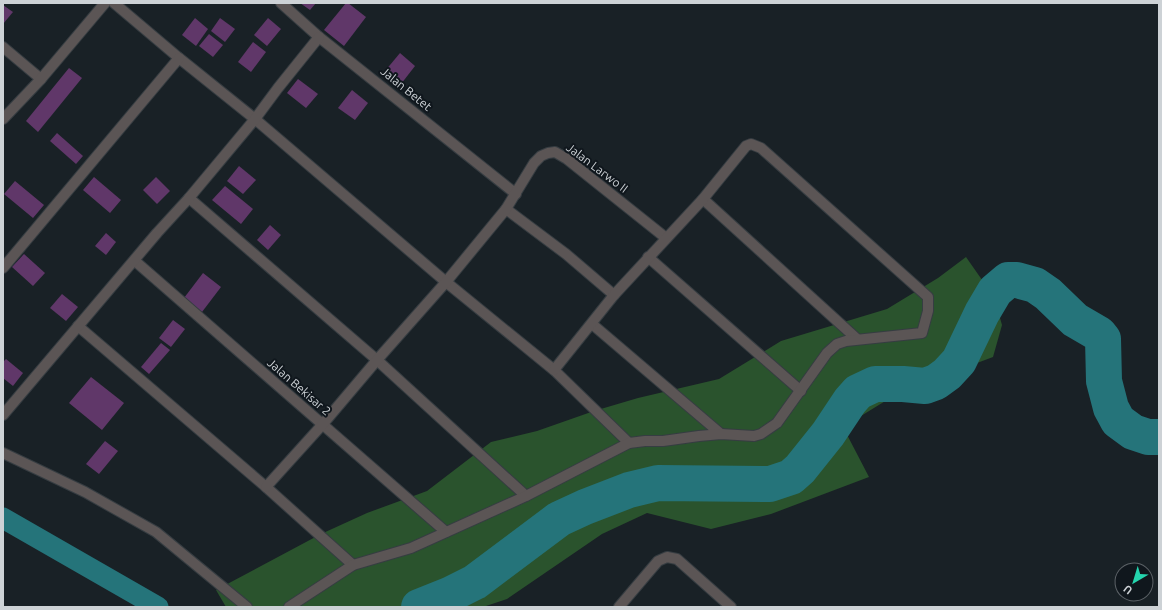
<svg xmlns="http://www.w3.org/2000/svg" width="1162" height="610" font-family="Ubuntu,sans-serif">
	<rect width="100%" height="100%" fill="#192126"/>
	<path fill="#2a532d" d="M966,257l28,40 8,28 -9,32 -93,35 -57,35 26,50 -98,37 -60,15 -64,-16 -45,21 -95,65 -24,8h-257l-10,-17 105,-56 46,-21 60,-22 64,-49 46,-11 57,-20 44,-13 81,-19 62,-38 106,-32 51,-31z"/>
	<g fill="none" stroke-linecap="round" stroke-linejoin="round">
		<path stroke="#25747a" stroke-width="21" d="M3,518l155,89"/>
		<path stroke="#25747a" stroke-width="36" d="M419,607l30,-12 26,-13 84,-63 26,-12 44,-17 29,-7 112,1 21,-7 9,-8 28,-35 22,-33 8,-9 17,-8h28l22,2 11,-4 11,-8 12,-13 23,-48 13,-22 13,-11h9l18,5 13,9 27,26 24,14 4,5 1,42 7,27 7,13 15,11 15,5h11"/>
	</g>
	<g fill="#603769">
		<path d="M300,3h16l-6,7z"/>
		<path d="M346,3h2l18,14 -22,29 -20,-16z"/>
		<path d="M3,5l10,7 -10,12z"/>
		<path d="M195,18l13,11 -12,17 -14,-11z"/>
		<path d="M220,18l15,11 -10,13 -14,-11z"/>
		<path d="M268,18l13,11 -14,17 -13,-11z"/>
		<path d="M209,34l14,11 -10,12 -14,-11z"/>
		<path d="M253,42l13,10 -15,20 -13,-10z"/>
		<path d="M400,53l15,13 -14,18 -16,-13z"/>
		<path d="M69,68l13,10 -44,54 -12,-11z"/>
		<path d="M298,79l20,15 -12,14 -19,-15z"/>
		<path d="M352,90l16,13 -13,17 -17,-12z"/>
		<path d="M57,133l26,23 -7,8 -26,-23z"/>
		<path d="M239,166l17,14 -13,14 -16,-13z"/>
		<path d="M94,177l27,23 -11,13 -27,-23z"/>
		<path d="M156,177l14,14 -13,13 -14,-14z"/>
		<path d="M15,181l29,24 -11,13 -29,-24z"/>
		<path d="M225,186l28,23 -12,15 -29,-24z"/>
		<path d="M270,225l11,10 -13,15 -11,-10z"/>
		<path d="M106,233l10,9 -10,13 -11,-9z"/>
		<path d="M24,254l21,19 -12,13 -21,-19z"/>
		<path d="M203,273l18,14 -19,25 -18,-14z"/>
		<path d="M62,294l16,13 -12,14 -16,-13z"/>
		<path d="M173,320l12,9 -14,18 -12,-9z"/>
		<path d="M161,343l9,7 -21,24 -8,-7z"/>
		<path d="M6,359l17,14 -10,13 -10,-8v-16z"/>
		<path d="M91,377l33,26 -22,27 -33,-27z"/>
		<path d="M105,441l13,10 -19,23 -13,-10z"/>
	</g>
	<g fill="none" stroke-linecap="round" stroke-linejoin="round">
		<defs>
			<g id="minor">
				<path d="M114,3l65,55 76,61 191,163 108,88 75,73"/>
				<path d="M281,3l38,34 197,157"/>
				<path d="M3,47l38,32"/>
				<path d="M3,119l38,-40 64,-76"/>
				<path d="M189,198l188,162 149,136"/>
				<path d="M703,199l154,140"/>
				<path d="M506,209l60,45 48,41"/>
				<path d="M648,257l153,134"/>
				<path d="M135,261l311,271"/>
				<path d="M3,268l176,-210"/>
				<path d="M592,324l129,110"/>
				<path d="M78,326l188,161 87,78"/>
				<path d="M3,415l154,-182 32,-35 66,-79 23,-31 41,-51"/>
				<path d="M3,453l82,39 71,40 91,75"/>
				<path d="M266,487l56,-62 55,-65 69,-78 60,-73 28,-46 7,-7 7,-3 7,-1 12,7 99,79"/>
				<path d="M289,607l64,-42 58,-17 115,-52 103,-53 16,-2h18l36,-5 22,-2 33,2 7,-2 16,-11 50,-70 10,-9 9,-3 76,-8 6,-22v-14l-167,-149 -10,-4 -5,2 -43,53 -89,96 -60,75"/>
				<path d="M619,607l39,-46 9,-4 10,2 54,48"/>
			</g>
		</defs>
		<use href="#minor" stroke="#363d42" stroke-width="12"/>
		<use href="#minor" stroke="#5b5555" stroke-width="10"/>
	</g>
	<g text-anchor="middle" stroke-width="4" stroke-linejoin="round" paint-order="stroke">
		<g font-size="12" fill="#cdd2d6" stroke="#10171d">
			<text transform="translate(406 89) rotate(39)" y="4">Jalan Betet</text>
			<text transform="translate(597 168) rotate(37)" y="4">Jalan Larwo II</text>
			<text transform="translate(299 387) rotate(41)" y="4">Jalan Bekisar 2</text>
		</g>
	</g>
	<rect width="1162" height="610" fill="none" stroke="#cdd2d6" stroke-width="8"/>
	<g transform="translate(1134 582) rotate(218)"><circle r="19" fill="#10171d" stroke="#5c6267"/>
	<path d="M0-3L7 15L0 10L-7 15Z" fill="#24d5ae"/>
	<text y="-6" font-size="11" font-weight="bold" text-anchor="middle" fill="#cdd2d6">U</text>
	</g>
</svg>
